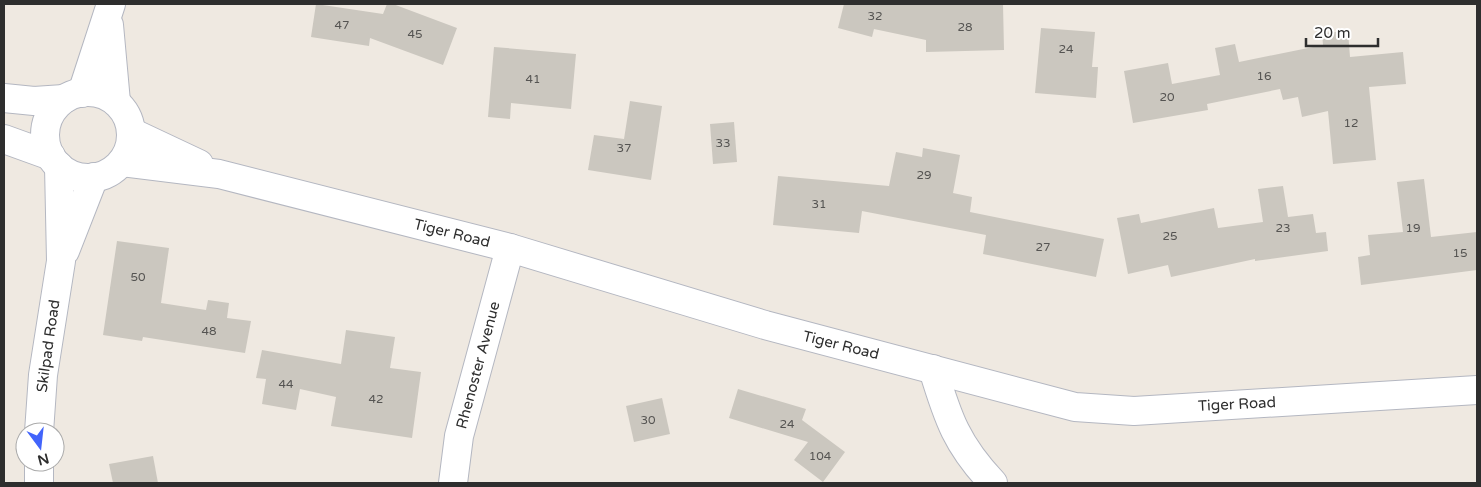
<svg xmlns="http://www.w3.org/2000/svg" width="1481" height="487" font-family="'Varela Round',sans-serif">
	<rect width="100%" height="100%" fill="#efe9e1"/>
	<g fill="#cbc7bf">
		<path d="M316,4l67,10 4,-10h6l64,24 -14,37 -73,-27 -1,8 -58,-9z"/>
		<path d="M844,4h159l1,46 -78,2v-12l-52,-11 -2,8 -34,-9z"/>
		<path d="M1041,28l54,4 -3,35h6l-2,31 -61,-5z"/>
		<path d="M1348,31l2,26 53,-5 3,32 -37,3 7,73 -43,4 -5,-53 -26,6 -4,-20 -15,3 -3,-11 -73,15 1,6 -75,13 -9,-52 44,-8 4,21 48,-9 -5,-27 20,-4 4,18 84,-17 -1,-12z"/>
		<path d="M494,47l82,7 -5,55 -60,-6 -1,16 -22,-2z"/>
		<path d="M630,101l32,5 -11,74 -63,-10 6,-35 30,4z"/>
		<path d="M734,122l3,40 -24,2 -3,-40z"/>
		<path d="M923,148l37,7 -7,38 19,4 -2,15 134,27 -8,38 -113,-23 3,-19 -124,-24 -3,22 -86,-8 5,-49 111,10 7,-34 26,5z"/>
		<path d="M1424,179l7,58 46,-5v38l-116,15 -3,-28 12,-2 -2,-20 35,-3 -6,-50z"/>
		<path d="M1283,186l5,31 25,-3 3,19 10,-1 2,19 -73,10v-2l-84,18 -3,-12 -40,9 -11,-56 22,-4 2,9 73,-15 4,20 45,-6 -5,-33z"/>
		<path d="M117,241l52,7 -8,55 45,7 2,-10 21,3 -2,15 24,3 -6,32 -102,-16 -1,4 -39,-6z"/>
		<path d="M346,330l49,7 -5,31 31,4 -9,66 -81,-12 5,-29 -36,-8 -4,21 -34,-6 4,-25 -10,-1 6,-28 79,14z"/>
		<path d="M738,389l68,20 -4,11 43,32 -22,30 -29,-22 14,-18 -79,-24z"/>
		<path d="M662,398l8,36 -36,8 -8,-36z"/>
		<path d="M153,456l5,27h-45l-4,-19z"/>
	</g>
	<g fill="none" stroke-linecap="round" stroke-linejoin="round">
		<defs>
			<g id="minor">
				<path d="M109,25l7,77"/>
				<circle cx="88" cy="135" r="43"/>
				<path d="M82,93l29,-89"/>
				<path d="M4,98l30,3 30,-2"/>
				<path d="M131,132l68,32"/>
				<path d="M4,139l47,17"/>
				<path d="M122,162l97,12 291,74 255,77 310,82 59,4 343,-21"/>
				<path d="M65,251l29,-74"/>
				<path d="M933,369c15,50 24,76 60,114"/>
				<path d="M39,432l4,-57 18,-114 -2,-95"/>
				<path d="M39,462v21"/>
				<path d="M453,483l6,-47 51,-188"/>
			</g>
		</defs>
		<use href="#minor" stroke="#b4b7c1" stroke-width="30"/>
		<use href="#minor" stroke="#fff" stroke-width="28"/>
	</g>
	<g text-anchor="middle" stroke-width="5" stroke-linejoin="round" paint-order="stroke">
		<g font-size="12" fill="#555452">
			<text x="875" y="20">32</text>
			<text x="342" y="29">47</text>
			<text x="965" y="31">28</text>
			<text x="415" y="38">45</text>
			<text x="1066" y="53">24</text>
			<text x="1264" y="80">16</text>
			<text x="533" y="83">41</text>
			<text x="1167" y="101">20</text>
			<text x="1351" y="127">12</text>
			<text x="723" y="147">33</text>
			<text x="624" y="152">37</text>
			<text x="924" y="179">29</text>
			<text x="819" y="208">31</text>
			<text x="1283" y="232">23</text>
			<text x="1413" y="232">19</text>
			<text x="1170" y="240">25</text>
			<text x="1043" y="251">27</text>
			<text x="1460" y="257">15</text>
			<text x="138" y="281">50</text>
			<text x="209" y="335">48</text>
			<text x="286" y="388">44</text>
			<text x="376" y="403">42</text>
			<text x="648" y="424">30</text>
			<text x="787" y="428">24</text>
			<text x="820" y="460">104</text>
		</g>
		<g font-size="15" fill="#2e2e2e" stroke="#fff">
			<text transform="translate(452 233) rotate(14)" y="5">Tiger Road</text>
			<text transform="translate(841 345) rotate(14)" y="5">Tiger Road</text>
			<text transform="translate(48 346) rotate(-82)" y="5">Skilpad Road</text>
			<text transform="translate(478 365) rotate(-75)" y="5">Rhenoster Avenue</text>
			<text transform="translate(1237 404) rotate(-3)" y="5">Tiger Road</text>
		</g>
	</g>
	<rect width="1481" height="487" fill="none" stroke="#2e2e2e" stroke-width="10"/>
	<g transform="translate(40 447) rotate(165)"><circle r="24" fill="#ffffff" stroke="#ababab"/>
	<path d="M0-4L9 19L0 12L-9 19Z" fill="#4264fb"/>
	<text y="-8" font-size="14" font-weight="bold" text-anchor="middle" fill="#2e2e2e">N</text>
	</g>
	<path d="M1306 38v8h72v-8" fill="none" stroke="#2e2e2e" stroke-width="2.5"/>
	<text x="1314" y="38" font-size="15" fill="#2e2e2e" stroke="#ffffff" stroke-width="4" paint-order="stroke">20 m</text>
</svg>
